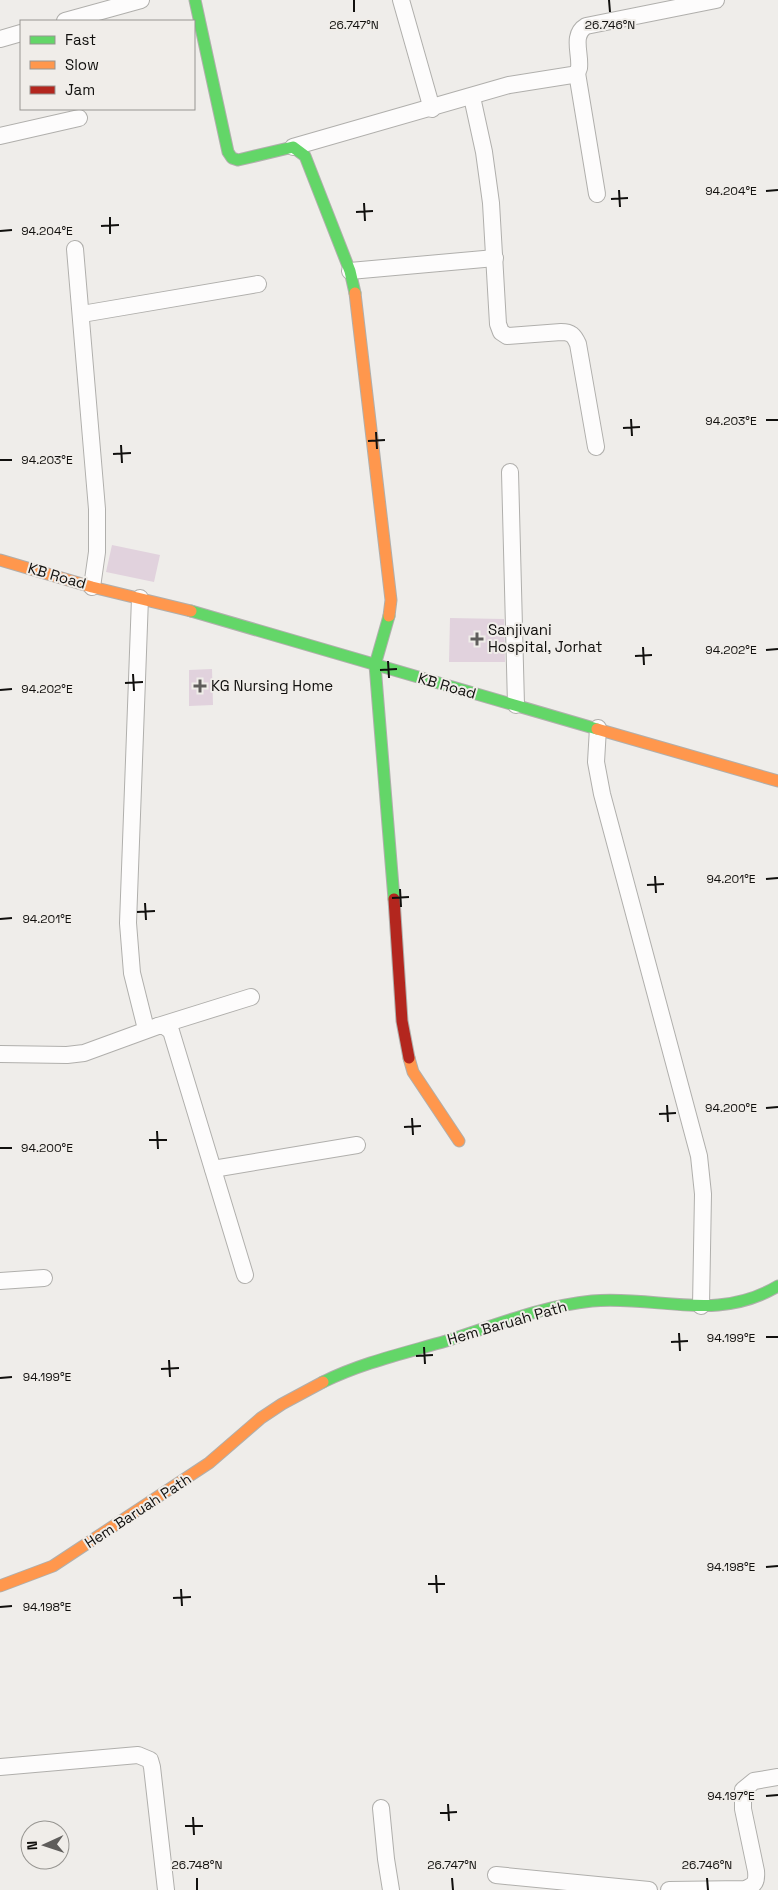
<svg xmlns="http://www.w3.org/2000/svg" width="778" height="1890" font-family="'Space Grotesk',sans-serif">
	<rect width="100%" height="100%" fill="#efedea"/>
	<g fill="#e1d2dd">
		<path d="M112,545l48,10 -6,27 -48,-10z"/>
		<path d="M450,618l54,1 1,43h-56z"/>
		<path d="M212,669l1,36 -24,1v-36z"/>
	</g>
	<g fill="none" stroke-linecap="round" stroke-linejoin="round">
		<defs>
			<g id="street">
				<path d="M401,0l31,109"/>
				<path d="M65,21l76,-21"/>
				<path d="M0,39l21,-6"/>
				<path d="M577,73l20,121"/>
				<path d="M472,97l12,55 7,51 7,121 3,8 6,4 54,-4c10,0 13,3 17,12l18,103"/>
				<path d="M0,136l79,-18"/>
				<path d="M293,147l216,-62 63,-10 5,-2 2,-5c2,-14 -8,-33 7,-42l130,-26"/>
				<path d="M75,249l22,260v43l-5,35"/>
				<path d="M350,271l145,-13"/>
				<path d="M82,314l176,-30"/>
				<path d="M510,472l6,233"/>
				<path d="M140,598l-12,325 4,50 14,56"/>
				<path d="M598,728l-2,34 6,32 97,362 4,38 -2,112"/>
				<path d="M158,1026l93,-29"/>
				<path d="M0,1054l67,1 17,-2 74,-27h6l7,5 74,244"/>
				<path d="M213,1169l144,-24"/>
				<path d="M0,1281l44,-3"/>
				<path d="M0,1767l138,-12 12,5 2,7 14,123"/>
				<path d="M381,1808l5,51 5,31"/>
				<path d="M496,1875l153,15"/>
				<path d="M669,1890l76,-1c10,-4 12,-7 11,-18l-13,-62v-19l11,-9 24,-4"/>
			</g>
			<g id="fast">
				<path d="M195,0l33,152 4,6 6,2 55,-13 12,9 45,115 5,22"/>
				<path d="M191,611l406,118"/>
				<path d="M389,616l-14,49 19,234"/>
				<path d="M323,1382c38,-19 82,-29 123,-41 47,-15 96,-35 146,-40 66,-6 124,22 186,-15"/>
			</g>
			<g id="slow">
				<path d="M355,293l36,307 -2,16"/>
				<path d="M0,560l92,27 99,24"/>
				<path d="M597,729l181,52"/>
				<path d="M409,1058l4,14 46,69"/>
				<path d="M0,1586l53,-20 156,-103 52,-45 21,-14 41,-22"/>
			</g>
			<path id="jam" d="M394,899l8,122 7,37"/>
		</defs>
		<use href="#street" stroke="#b0afac" stroke-width="18"/>
		<use href="#fast" stroke="#b0afac" stroke-width="13"/>
		<use href="#slow" stroke="#b0afac" stroke-width="13"/>
		<use href="#jam" stroke="#b0afac" stroke-width="13"/>
		<use href="#street" stroke="#fdfcfc" stroke-width="16"/>
		<use href="#fast" stroke="#63d668" stroke-width="11"/>
		<use href="#slow" stroke="#ff974d" stroke-width="11"/>
		<use href="#jam" stroke="#b3261e" stroke-width="11"/>
	</g>
	<path fill="none" stroke="#11100e" stroke-width="2" d="M354,0v12M609,0l1,12M619,190l1,17M766,191l12,-1M611,199l17,-1M364,203l1,18M356,212l17,-1M110,217v17M101,226l18,-1M0,231l12,-1M631,419l1,17M766,420h12M623,428l17,-1M376,432l1,17M368,441l17,-1M121,445l1,18M113,454l18,-1M0,460h12M643,647l1,18M766,650l12,-1M635,656l17,-1M388,661l1,17M380,670l17,-1M133,674l1,17M125,683l18,-1M0,690l12,-1M655,876l1,17M766,879l12,-1M647,885l17,-1M400,889l1,18M392,898l17,-1M145,903l1,17M137,912l18,-1M0,919l12,-1M667,1105l1,17M766,1108l12,-1M659,1114l17,-1M412,1118l1,17M404,1127l17,-1M157,1131l1,18M149,1140h18M0,1148h12M679,1333l1,18M766,1337h12M671,1342l17,-1M424,1347l1,17M416,1356l17,-1M169,1360l1,17M161,1369l18,-1M0,1378l12,-1M766,1567l12,-1M436,1575l1,18M428,1584h17M181,1589l1,17M173,1598l18,-1M0,1607l12,-1M766,1796l12,-1M448,1804l1,17M440,1813l17,-1M193,1817l1,18M185,1826h18M197,1878v12M452,1878l1,12M707,1878l1,12"/>
	<g fill="#5f5d5b" stroke="#f0ede9" stroke-width="2">
		<path d="M474.5 631.5h5v5h5v5h-5v5h-5v-5h-5v-5h5z"/>
		<path d="M197.5 678.5h5v5h5v5h-5v5h-5v-5h-5v-5h5z"/>
	</g>
	<g text-anchor="middle" stroke-width="4" stroke-linejoin="round" paint-order="stroke">
		<g font-size="15" fill="#11100e" stroke="#f0ede9">
			<text transform="translate(57 576) rotate(16)" y="5">KB Road</text>
			<text transform="translate(447 686) rotate(16)" y="5">KB Road</text>
			<text transform="translate(507 1323) rotate(-16)" y="5">Hem Baruah Path</text>
			<text transform="translate(138 1511) rotate(-33)" y="5">Hem Baruah Path</text>
		</g>
		<g font-size="15" fill="#11100e" stroke="#f0ede9" text-anchor="start">
			<text x="488" y="635">Sanjivani<tspan x="488" dy="17">Hospital, Jorhat</tspan></text>
			<text x="211" y="691">KG Nursing Home</text>
		</g>
	</g>
	<g font-size="12" text-anchor="middle" fill="#11100e" stroke="#f0ede9" stroke-width="4" stroke-linejoin="round" paint-order="stroke">
		<text x="354" y="29">26.747°N</text>
		<text x="610" y="29">26.746°N</text>
		<text x="731" y="195">94.204°E</text>
		<text x="47" y="235">94.204°E</text>
		<text x="731" y="425">94.203°E</text>
		<text x="47" y="464">94.203°E</text>
		<text x="731" y="654">94.202°E</text>
		<text x="47" y="693">94.202°E</text>
		<text x="731" y="883">94.201°E</text>
		<text x="47" y="923">94.201°E</text>
		<text x="731" y="1112">94.200°E</text>
		<text x="47" y="1152">94.200°E</text>
		<text x="731" y="1342">94.199°E</text>
		<text x="47" y="1381">94.199°E</text>
		<text x="731" y="1571">94.198°E</text>
		<text x="47" y="1611">94.198°E</text>
		<text x="731" y="1800">94.197°E</text>
		<text x="197" y="1869">26.748°N</text>
		<text x="452" y="1869">26.747°N</text>
		<text x="707" y="1869">26.746°N</text>
	</g>
	<rect x="20" y="20" width="175" height="90" fill="#f0ede9" stroke="#979591"/>
	<rect x="30" y="36" width="25" height="8" fill="#63d668" stroke="#979591"/>
	<text x="65" y="45" font-size="15" fill="#11100e">Fast</text>
	<rect x="30" y="61" width="25" height="8" fill="#ff974d" stroke="#979591"/>
	<text x="65" y="70" font-size="15" fill="#11100e">Slow</text>
	<rect x="30" y="86" width="25" height="8" fill="#b3261e" stroke="#979591"/>
	<text x="65" y="95" font-size="15" fill="#11100e">Jam</text>
	<g transform="translate(45 1845) rotate(267)"><circle r="24" fill="#f0ede9" stroke="#979591"/>
	<path d="M0-4L9 19L0 12L-9 19Z" fill="#5f5d5b"/>
	<text y="-8" font-size="14" font-weight="bold" text-anchor="middle" fill="#11100e">N</text>
	</g>
</svg>
